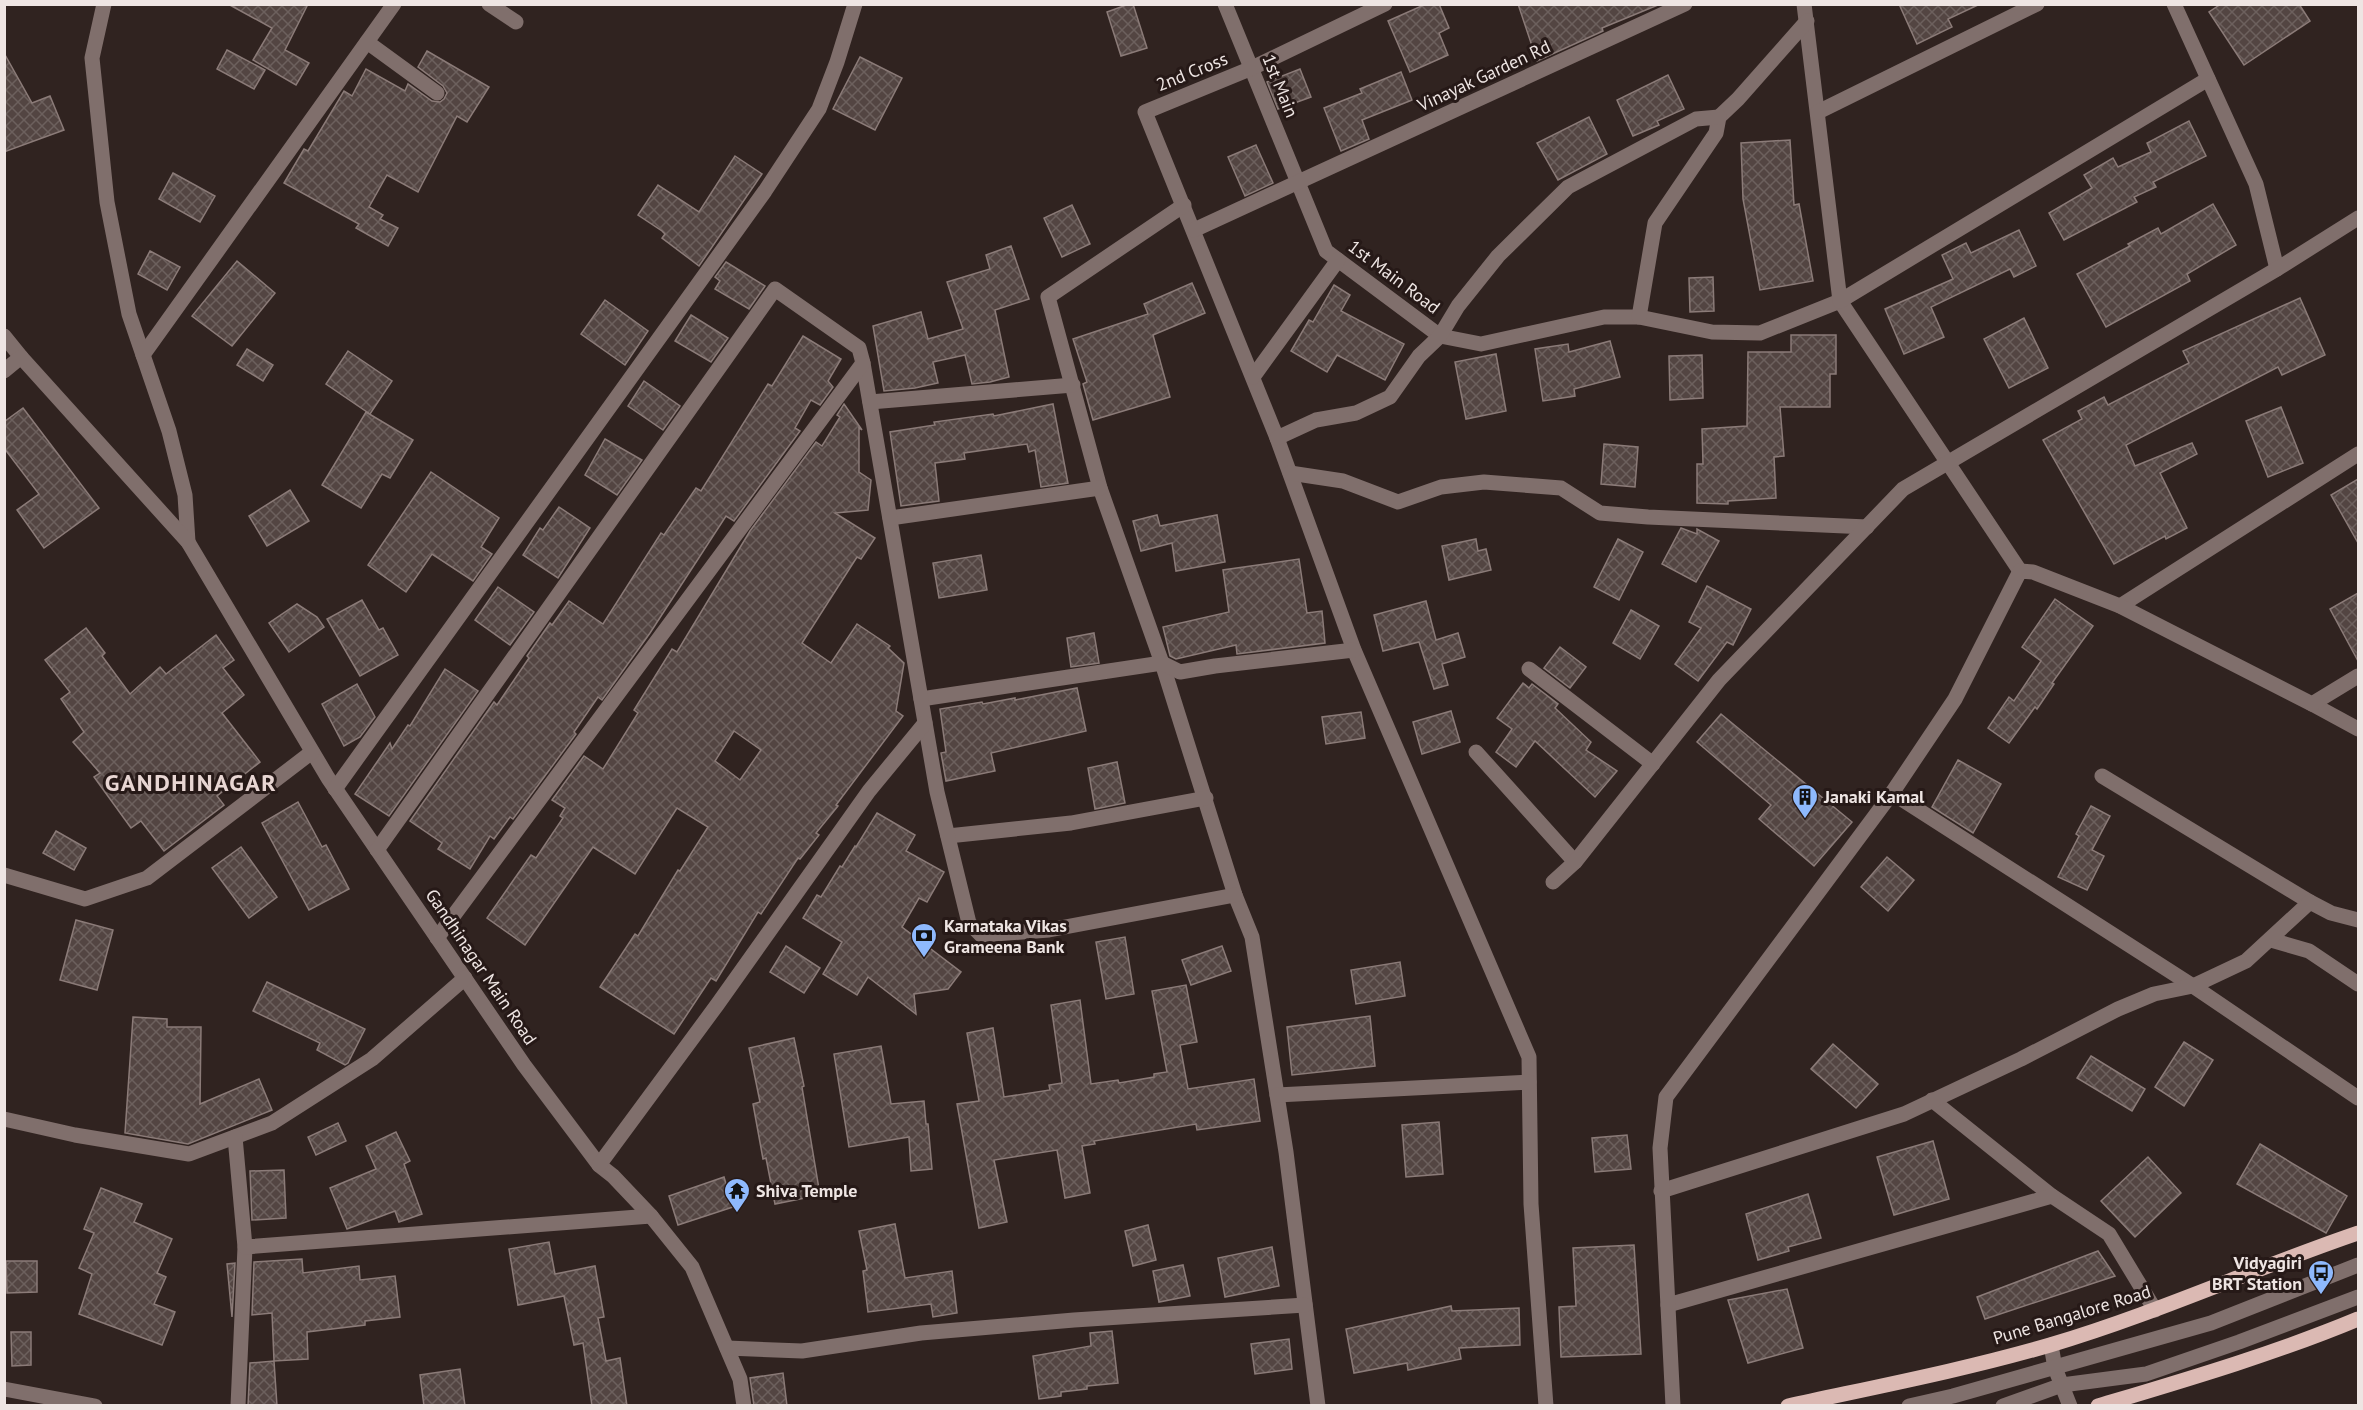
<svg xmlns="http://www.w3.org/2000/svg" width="2363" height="1410" font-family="'PT Sans',sans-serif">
	<defs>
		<pattern id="building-cross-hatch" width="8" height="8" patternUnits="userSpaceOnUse" patternTransform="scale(1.5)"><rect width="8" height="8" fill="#534542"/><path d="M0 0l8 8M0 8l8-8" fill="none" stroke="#6c605d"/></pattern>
	</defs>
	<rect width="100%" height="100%" fill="#302320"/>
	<g fill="url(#building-cross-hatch)" stroke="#8b7b78" stroke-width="1.5" fill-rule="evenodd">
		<path d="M228,4h80l-23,46 24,13 -13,22 -43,-25 19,-32z"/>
		<path d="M1129,4h4l14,44 -26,8 -14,-44z"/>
		<path d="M1426,4h13l10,24 -10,5 9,22 -38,17 -22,-51z"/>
		<path d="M1518,4h140v1l-56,23 1,3 -66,30z"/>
		<path d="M1899,4h81l-32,15 4,8 -35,17z"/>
		<path d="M2221,4h78l11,17 -66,44 -35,-53z"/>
		<path d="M227,50l38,20 -11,19 -37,-20z"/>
		<path d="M427,51l62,36 -22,35 -10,-6 -39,76 -31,-17 -18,32 14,8 -3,4 18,9 -10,18 -32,-18 3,-4 -75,-41 20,-34 4,2 36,-60 8,5 14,-27 39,22 3,-7 24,17 8,1 4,-3 3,-6 -4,-7 -25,-19z"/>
		<path d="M4,53l28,50 18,-7 14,34 -60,22z"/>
		<path d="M860,57l42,21 -27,52 -42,-21z"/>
		<path d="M1300,69l11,28 -33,12 -11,-27z"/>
		<path d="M1401,72l11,28 -50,20 7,19 -28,12 -17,-43 38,-15 -2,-4z"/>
		<path d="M1668,75l16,34 -27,12 2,4 -26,11 -16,-36z"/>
		<path d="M1589,117l18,37 -49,26 -21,-37z"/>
		<path d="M2189,121l17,35 -53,26 3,5 -22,10 3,5 -73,38 -15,-27 43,-25 -8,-13 29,-17 5,9 33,-15 -4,-9z"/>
		<path d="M1790,140l4,65 5,-1 14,77 -53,9 -17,-91 -2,-56z"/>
		<path d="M1256,145l17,38 -28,13 -17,-39z"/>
		<path d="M735,156l27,18 -63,92 -37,-28 3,-4 -3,-3 -24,-16 20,-30 41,27z"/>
		<path d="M173,173l42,23 -15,26 -41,-23z"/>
		<path d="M2213,204l23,41 -49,29 3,7 -84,46 -29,-53 53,-28 -2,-2 30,-16 3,6z"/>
		<path d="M1072,205l18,39 -28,13 -18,-39z"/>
		<path d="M2019,230l17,36 -22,11 -4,-8 -79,38 13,30 -40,17 -19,-45 68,-30 -11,-24 24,-12 5,10z"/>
		<path d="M1011,246l18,53 -34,11 14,67 -19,5 -18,2 -7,-29 -32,7 5,21 -23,5 -31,3 -11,-65 48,-14 7,27 35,-10 -16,-47 43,-13 -4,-14z"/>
		<path d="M150,251l30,16 -13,23 -29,-16z"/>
		<path d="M237,261l38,32 -43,53 -40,-30z"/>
		<path d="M726,262l39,24 -16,23 -34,-20 5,-8 -5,-4z"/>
		<path d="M1713,277l1,34 -24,1 -1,-34z"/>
		<path d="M1192,283l13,30 -52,22 17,62 -77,23 -10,-36 4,-2 -14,-43 75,-25 -4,-10z"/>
		<path d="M1334,285l16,10 -9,16 63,33 -19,36 -48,-25 -10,17 -36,-21 18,-31 4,2z"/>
		<path d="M2300,298l25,57 -43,20 -4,-8 -152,78 9,21 57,-23 5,11 -37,19 27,55 -21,11 -1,-3 -51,28 -71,-124 39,-21 -4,-8 26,-14 4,8 81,-42 -6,-12z"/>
		<path d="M605,300l43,31 -23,34 -44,-31z"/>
		<path d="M691,315l37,23 -17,24 -36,-21z"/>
		<path d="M2024,318l24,50 -39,20 -25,-49z"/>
		<path d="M1791,335h45v39h-6v33h-50l4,49 -10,1 2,41 -48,3v3l-31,-1v-39h6l-1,-35 45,-3 1,-74h43z"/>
		<path d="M803,336l38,23 -13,22 5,6 -13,18 -9,-5 -16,28 5,3 -66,90 -8,-5 -76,117 -48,67 -4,-3 -24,35 2,2 -63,85 -3,-2 -16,22 -4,-3 -20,33 -32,-20 4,-6 -32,-22 84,-119 3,3 32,-47 -2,-2 23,-33 2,2 17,-24 34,23 58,-91 3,2 32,-47 5,3 67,-107 4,2z"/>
		<path d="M1610,341l10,36 -46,12 1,7 -32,5 -8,-52 33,-5 1,8z"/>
		<path d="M247,349l26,16 -10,16 -26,-16z"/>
		<path d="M348,351l44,30 -22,33 -44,-30z"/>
		<path d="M1496,354l10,57 -40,8 -11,-57z"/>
		<path d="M1702,355l1,43 -33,2 -1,-44z"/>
		<path d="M644,381l36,25 -17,24 -35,-24z"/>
		<path d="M844,404l18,26 -3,-2v44l12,8 -3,30 -33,3 40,25 -14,21 -4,-2 -55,86 29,20 26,-39 33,22 -2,2 16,15 -8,48 7,5 -67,89 2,1 -22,27 3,2 -19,24 -2,-1 -37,56 -3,-2 -42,69 -5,-3 -37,56 -74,-47 35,-53 3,2 40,-66 2,1 28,-44 -31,-19 -42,66 -42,-27 -68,98 -38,-27 44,-63 5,3 27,-40 -3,-2 5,-8 -13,-8 32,-44 19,13 35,-56 -4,-3 38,-61 5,3 73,-121 66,-89 6,4 18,-29 -3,-2zM734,731l27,19 -21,30 -25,-19z"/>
		<path d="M1053,404l15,79 -27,4 -6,-37 -6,2 -2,-8 -63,9 1,6 -30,4 4,38 -38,5 -11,-74 45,-7 -1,-3 59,-8 1,2z"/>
		<path d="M2281,407l22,56 -35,14 -22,-56z"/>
		<path d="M23,408l76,100 -55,40 -27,-38 22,-16 -35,-46v-26z"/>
		<path d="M366,412l47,28 -23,38 -8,-4 -21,34 -39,-23z"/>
		<path d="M605,439l37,21 -25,35 -32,-20z"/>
		<path d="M1604,444l34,3 -3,40 -34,-3z"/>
		<path d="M431,472l68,46 -18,29 11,7 -19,27 -41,-27 -26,38 -38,-27z"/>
		<path d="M2358,479v64l-27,-48z"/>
		<path d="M290,490l19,31 -42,25 -18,-30z"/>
		<path d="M559,507l31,21 -32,50 -35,-23 17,-27 3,2z"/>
		<path d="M1157,515l3,11 57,-11 8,47 -49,9 -4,-28 -31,8 -8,-30z"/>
		<path d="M1681,528l16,6v-5l22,12 -23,41 -34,-18z"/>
		<path d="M1476,539l2,12 8,-2 5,21 -42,10 -7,-34z"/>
		<path d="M1618,539l25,13 -24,48 -25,-13z"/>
		<path d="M981,555l6,35 -48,8 -6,-35z"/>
		<path d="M1299,559l8,54 15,-2 3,32 -88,11 -1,-9 -60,14 -6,-3 -7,-29 66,-15 -6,-42z"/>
		<path d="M1707,586l44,23 -18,36 -6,-3 -29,39 -23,-17 26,-36 -12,-6z"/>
		<path d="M498,587l36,25 -24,33 -35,-25z"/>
		<path d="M2358,593v68l-28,-52z"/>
		<path d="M2055,599l38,27 -41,57 2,1 -17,25 -2,-2 -26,36 -21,-15 21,-31 5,4 27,-40 -19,-14z"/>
		<path d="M362,600l17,30 4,-2 15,27 -38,21 -33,-57z"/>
		<path d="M1426,601l10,39 22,-7 7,24 -23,7 6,21 -14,4 -15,-47 -36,9 -9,-36z"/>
		<path d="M297,604l20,13 7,10 -35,25 -20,-29z"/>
		<path d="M1631,610l28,16 -19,33 -27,-16z"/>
		<path d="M86,628l19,25 -3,3 28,38 30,-27 6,7 50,-39 18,25 -11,8 21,27 -22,18 38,49 -43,34 7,9 -60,46 -23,-30 -10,7 -37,-51 6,-4 -27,-31 11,-10 -23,-33 9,-7 -25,-32z"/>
		<path d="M1094,633l5,30 -28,4 -4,-29z"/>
		<path d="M1560,647l26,20 -16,21 -26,-20z"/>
		<path d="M445,669l33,22 -89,125 -34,-22 35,-51 2,6 16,-24 2,1z"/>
		<path d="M1523,683l6,5 3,-4 26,20 -3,4 36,34 -5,8 31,21 -22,26 -60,-56 -19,26 -20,-15 16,-23 -15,-11z"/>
		<path d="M357,684l18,33 -15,20 -16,9 -22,-42z"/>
		<path d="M1077,688l9,43 -95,22 4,18 -49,10 -5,-28 5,-1 -6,-43 42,-7 1,2 32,-6v2z"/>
		<path d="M1451,711l9,31 -38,12 -9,-32z"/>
		<path d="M1361,712l4,26 -39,6 -4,-27z"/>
		<path d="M1721,714l131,108 -38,44 -55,-47 12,-14 -74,-63z"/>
		<path d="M1958,760l43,24 -28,49 -41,-26z"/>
		<path d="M1117,762l8,41 -30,6 -7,-41z"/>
		<path d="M298,802l24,45 4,-2 23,44 -40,21 -47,-87z"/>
		<path d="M2091,806l19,10 -18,34 12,6 -17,34 -29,-13 21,-41 -3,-2z"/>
		<path d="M877,813l38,22 -9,16 38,21 -17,30 -8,-4 -17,29 59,45 -13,17 -34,5 2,20 -48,-37 -11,18 -34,-21 19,-32 -39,-24 14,-23 4,2 19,-31 2,1 13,-21 1,1z"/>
		<path d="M56,831l30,17 -12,22 -31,-17z"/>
		<path d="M241,847l36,50 -28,21 -37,-50z"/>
		<path d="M1887,857l27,23 -26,31 -27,-24z"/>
		<path d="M76,920l37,10 -16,60 -37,-10z"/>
		<path d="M1125,937l9,57 -28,5 -10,-57z"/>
		<path d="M786,946l34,22 -16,25 -34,-21z"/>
		<path d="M1222,946l9,25 -40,14 -9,-25z"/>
		<path d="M1400,962l5,34 -49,8 -5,-34z"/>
		<path d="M267,982l98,47 -17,34 -3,2 -28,-15 3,-7 -67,-32z"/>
		<path d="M1186,985l11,57 -17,3 8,44 66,-10 6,42 -63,9 -1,-6 -102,17 1,3 -13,2 8,47 -25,5 -8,-48 -63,10 13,62 -28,6 -22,-124 22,-3 -12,-68 26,-5 11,69 46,-7 -1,-5 13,-2 -11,-78 29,-5 11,84 27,-4 1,3 35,-6v-3l13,-2 -15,-81z"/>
		<path d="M1370,1016l5,50 -83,9 -5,-48z"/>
		<path d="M133,1017l34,2v8h34l-1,77 59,-25 13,31 -84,34 -63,-11z"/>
		<path d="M794,1038l10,48 -2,1 18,108 -45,9 -9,-46 -3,1 -10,-55 7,-2 -11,-54z"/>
		<path d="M2184,1042l29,18 -29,46 -29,-19z"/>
		<path d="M1833,1044l45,40 -22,24 -45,-39z"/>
		<path d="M881,1046l10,58 33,-3 2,23h2l4,45 -21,2 -2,-34 -60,10 -15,-93z"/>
		<path d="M2091,1056l54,33 -13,22 -55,-33z"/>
		<path d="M1439,1122l4,52 -37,3 -4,-52z"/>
		<path d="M338,1123l8,18 -30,14 -8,-18z"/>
		<path d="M396,1132l14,29 -6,3 18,50 -23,8 -4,-11 -48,18 -17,-41 46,-19 -10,-23z"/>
		<path d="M1627,1135l4,34 -36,3 -3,-34z"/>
		<path d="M1933,1141l16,58 -55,16 -17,-58z"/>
		<path d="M2260,1144l87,52 -21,37 -89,-49z"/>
		<path d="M2148,1157l33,36 -46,44 -34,-36z"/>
		<path d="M284,1170l2,48 -34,2 -2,-49z"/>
		<path d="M724,1177l9,30 -55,18 -9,-29z"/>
		<path d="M101,1188l41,16 -8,18 38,17 -15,34 9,4 -12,27 21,8 -13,33 -83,-31 13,-40 -13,-6 15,-35 -10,-4z"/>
		<path d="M1808,1194l13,44 -33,9 1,4 -31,9 -12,-46z"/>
		<path d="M895,1224l10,54 47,-7 5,42 -24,4 -2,-13 -63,8 -5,-41 4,-1 -8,-39z"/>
		<path d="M1148,1225l8,35 -23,6 -8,-35z"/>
		<path d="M549,1242l6,32 40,-8 9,51 -6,1 8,43 14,-3 7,48h-35l-9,-63 -9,2 -10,-49 -46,9 -9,-56z"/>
		<path d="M1634,1245l7,109 -80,3 -2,-50 17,-1 -3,-58z"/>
		<path d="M1272,1247l7,39 -54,11 -7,-39z"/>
		<path d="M2098,1251l17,25 -130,43 -8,-22z"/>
		<path d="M302,1259l1,14 56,-7 1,14 35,-4 5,41 -35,4v4l-58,7 1,27 -34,2 -2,-48 -20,2 2,-53z"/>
		<path d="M6,1261h31v31l-30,1z"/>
		<path d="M235,1263l-3,54 -5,-53z"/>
		<path d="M1183,1265l7,31 -31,6 -6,-31z"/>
		<path d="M1787,1289l16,59 -55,15 -20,-63z"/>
		<path d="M1451,1306l1,5 67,-3 1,37 -61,3 2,11 -53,11 -1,-7 -53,10 -8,-44z"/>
		<path d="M1112,1331l6,52 -31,3v3l-26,3v4l-22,3 -6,-43 58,-10 -1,-13z"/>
		<path d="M11,1332h20v33l-19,1z"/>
		<path d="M1289,1339l3,30 -37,5 -4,-30z"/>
		<path d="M274,1361l3,45h-29l2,-43z"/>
		<path d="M460,1369l5,37h-41l-4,-31z"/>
		<path d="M783,1373l4,33h-33l-4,-28z"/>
	</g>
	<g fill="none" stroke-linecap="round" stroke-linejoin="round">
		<g stroke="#806f6c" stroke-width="15">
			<path d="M104,4l-12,54 15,144 22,112 40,117 16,64 3,47"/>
			<path d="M489,4l27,18"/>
			<path d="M1225,4l101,247 114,85 41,8 123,-27h35l73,15 48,1 80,-32 180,270"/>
			<path d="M1385,4l-133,64 -107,44 132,326 77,212 175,407 2,147 15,202"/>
			<path d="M1804,4l36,297 368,-222"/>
			<path d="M2174,4l82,180 21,85"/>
			<path d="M367,42l70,51"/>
			<path d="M1818,112l219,-108"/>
			<path d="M1184,205l-136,92 52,191 62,175 73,232 17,42 34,215 32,254"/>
			<path d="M1194,230l491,-226"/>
			<path d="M1639,317l16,-94 61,-90 3,-16 19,-18 69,-78"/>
			<path d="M4,336l17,21"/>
			<path d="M143,355l251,-351"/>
			<path d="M4,371l17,-14 167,185 140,236 196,287 75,100 14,11 38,40 41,51 48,112 4,27"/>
			<path d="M1253,377l85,-117"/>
			<path d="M870,402l203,-17"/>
			<path d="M1277,438l39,-18 40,-7 34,-16 29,-41 21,-20 18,-30 40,-50 70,-69 128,-68 23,-2"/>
			<path d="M1290,473l53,8 55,21 43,-15 43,-5 77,6 39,25 48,4 219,10"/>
			<path d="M890,518l210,-30"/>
			<path d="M2120,606l238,-152"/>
			<path d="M1529,669l124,95"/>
			<path d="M921,699l241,-36 18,9 35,-6 139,-16"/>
			<path d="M2312,704l46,25"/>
			<path d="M1476,752l99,110"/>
			<path d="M2102,776l208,126"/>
			<path d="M335,789l430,-598 54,-82 18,-47 18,-58"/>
			<path d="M1892,793l301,193 165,112"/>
			<path d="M948,836l123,-13 135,-25"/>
			<path d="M377,850l398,-561 84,59 4,15 74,429 32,131 12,12 68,-5 186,-35"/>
			<path d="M4,875l81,24 62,-21 165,-126"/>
			<path d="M1553,882l22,-20 144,-182 184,-191 374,-220 81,-51"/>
			<path d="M437,938l426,-575"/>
			<path d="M2271,940l38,11 49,33"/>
			<path d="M1277,1095l252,-13"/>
			<path d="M1932,1100l120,96 57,38 46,76"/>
			<path d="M4,1119l71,16 114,19 83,-31 100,-64 93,-81"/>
			<path d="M235,1137l10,110 -7,159"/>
			<path d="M599,1165l118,-160 152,-214 56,-68"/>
			<path d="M1661,1191l243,-77 117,-55 97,-50 36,-15 39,-8 53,-25 64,-59 21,11 27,7"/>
			<path d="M245,1247l406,-31"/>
			<path d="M1668,1305l384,-109"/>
			<path d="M2051,1345l4,23 15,38"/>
			<path d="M727,1348l75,3 119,-18 153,-13 231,-15"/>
			<path d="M4,1389l91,17"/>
			<path d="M1673,1406l-13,-258 6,-51 226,-304 63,-94 65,-128 13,1 87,34 192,98 46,-28"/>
			<path d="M1909,1406l44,-10 258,-73 147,-58"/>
			<path d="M2003,1406l59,-21 84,-11 93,-32 119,-45"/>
		</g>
		<g stroke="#dbb9b3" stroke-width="15">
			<path d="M1788,1406c87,-19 176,-36 262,-61 105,-31 205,-77 308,-112"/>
			<path d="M2098,1406c87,-26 176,-52 260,-87"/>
		</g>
	</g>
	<defs>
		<symbol id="building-pin" viewBox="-11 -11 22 30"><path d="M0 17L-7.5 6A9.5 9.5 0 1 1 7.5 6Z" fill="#8eb9fd" stroke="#261917"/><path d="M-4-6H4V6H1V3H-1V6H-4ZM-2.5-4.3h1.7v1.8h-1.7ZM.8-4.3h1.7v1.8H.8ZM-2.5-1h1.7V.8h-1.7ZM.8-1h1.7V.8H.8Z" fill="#111"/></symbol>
		<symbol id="bank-pin" viewBox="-11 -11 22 30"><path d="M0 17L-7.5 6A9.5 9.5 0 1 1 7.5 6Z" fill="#8eb9fd" stroke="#261917"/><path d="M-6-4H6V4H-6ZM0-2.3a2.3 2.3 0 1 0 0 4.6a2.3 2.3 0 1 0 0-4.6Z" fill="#111"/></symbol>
		<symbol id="temple-pin" viewBox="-11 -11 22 30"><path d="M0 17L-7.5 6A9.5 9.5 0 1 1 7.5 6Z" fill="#8eb9fd" stroke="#261917"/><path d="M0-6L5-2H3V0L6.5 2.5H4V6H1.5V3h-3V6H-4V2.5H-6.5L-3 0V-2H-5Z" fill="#111"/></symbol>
		<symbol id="bus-pin" viewBox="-11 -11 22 30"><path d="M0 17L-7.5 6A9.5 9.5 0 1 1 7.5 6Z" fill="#8eb9fd" stroke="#261917"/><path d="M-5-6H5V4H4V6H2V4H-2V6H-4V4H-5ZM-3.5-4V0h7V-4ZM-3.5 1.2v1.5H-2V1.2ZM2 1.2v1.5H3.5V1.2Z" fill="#111"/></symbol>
	</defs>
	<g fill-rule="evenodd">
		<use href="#building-pin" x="1790" y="782" width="30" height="40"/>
		<use href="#bank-pin" x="909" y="921" width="30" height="40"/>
		<use href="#temple-pin" x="722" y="1176" width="30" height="40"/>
		<use href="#bus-pin" x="2306" y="1258" width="30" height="40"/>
	</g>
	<g text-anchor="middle" stroke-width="6" stroke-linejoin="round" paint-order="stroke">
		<g font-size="18" fill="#eee5e3" stroke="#261917">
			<text transform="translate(1192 72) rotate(-22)" y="6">2nd Cross</text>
			<text transform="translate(1484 76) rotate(-25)" y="6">Vinayak Garden Rd</text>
			<text transform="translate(1280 86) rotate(68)" y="6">1st Main</text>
			<text transform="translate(1394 277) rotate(37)" y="6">1st Main Road</text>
			<text transform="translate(481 967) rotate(56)" y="6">Gandhinagar Main Road</text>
			<text transform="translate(2072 1315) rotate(-17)" y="6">Pune Bangalore Road</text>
		</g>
		<g font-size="18" font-weight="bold" fill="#eee5e3" stroke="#261917" text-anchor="start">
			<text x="1824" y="803">Janaki Kamal</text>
			<text x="944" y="932">Karnataka Vikas<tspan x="944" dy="21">Grameena Bank</tspan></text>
			<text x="756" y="1197">Shiva Temple</text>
			<text x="2302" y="1269" text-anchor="end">Vidyagiri<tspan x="2302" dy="21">BRT Station</tspan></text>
		</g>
		<g font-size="24" font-weight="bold" letter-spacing="1.5" fill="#e8d6d3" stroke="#261917">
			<text x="191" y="791">GANDHINAGAR</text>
		</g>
	</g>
	<rect width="2363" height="1410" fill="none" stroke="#eee5e3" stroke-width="12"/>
</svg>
